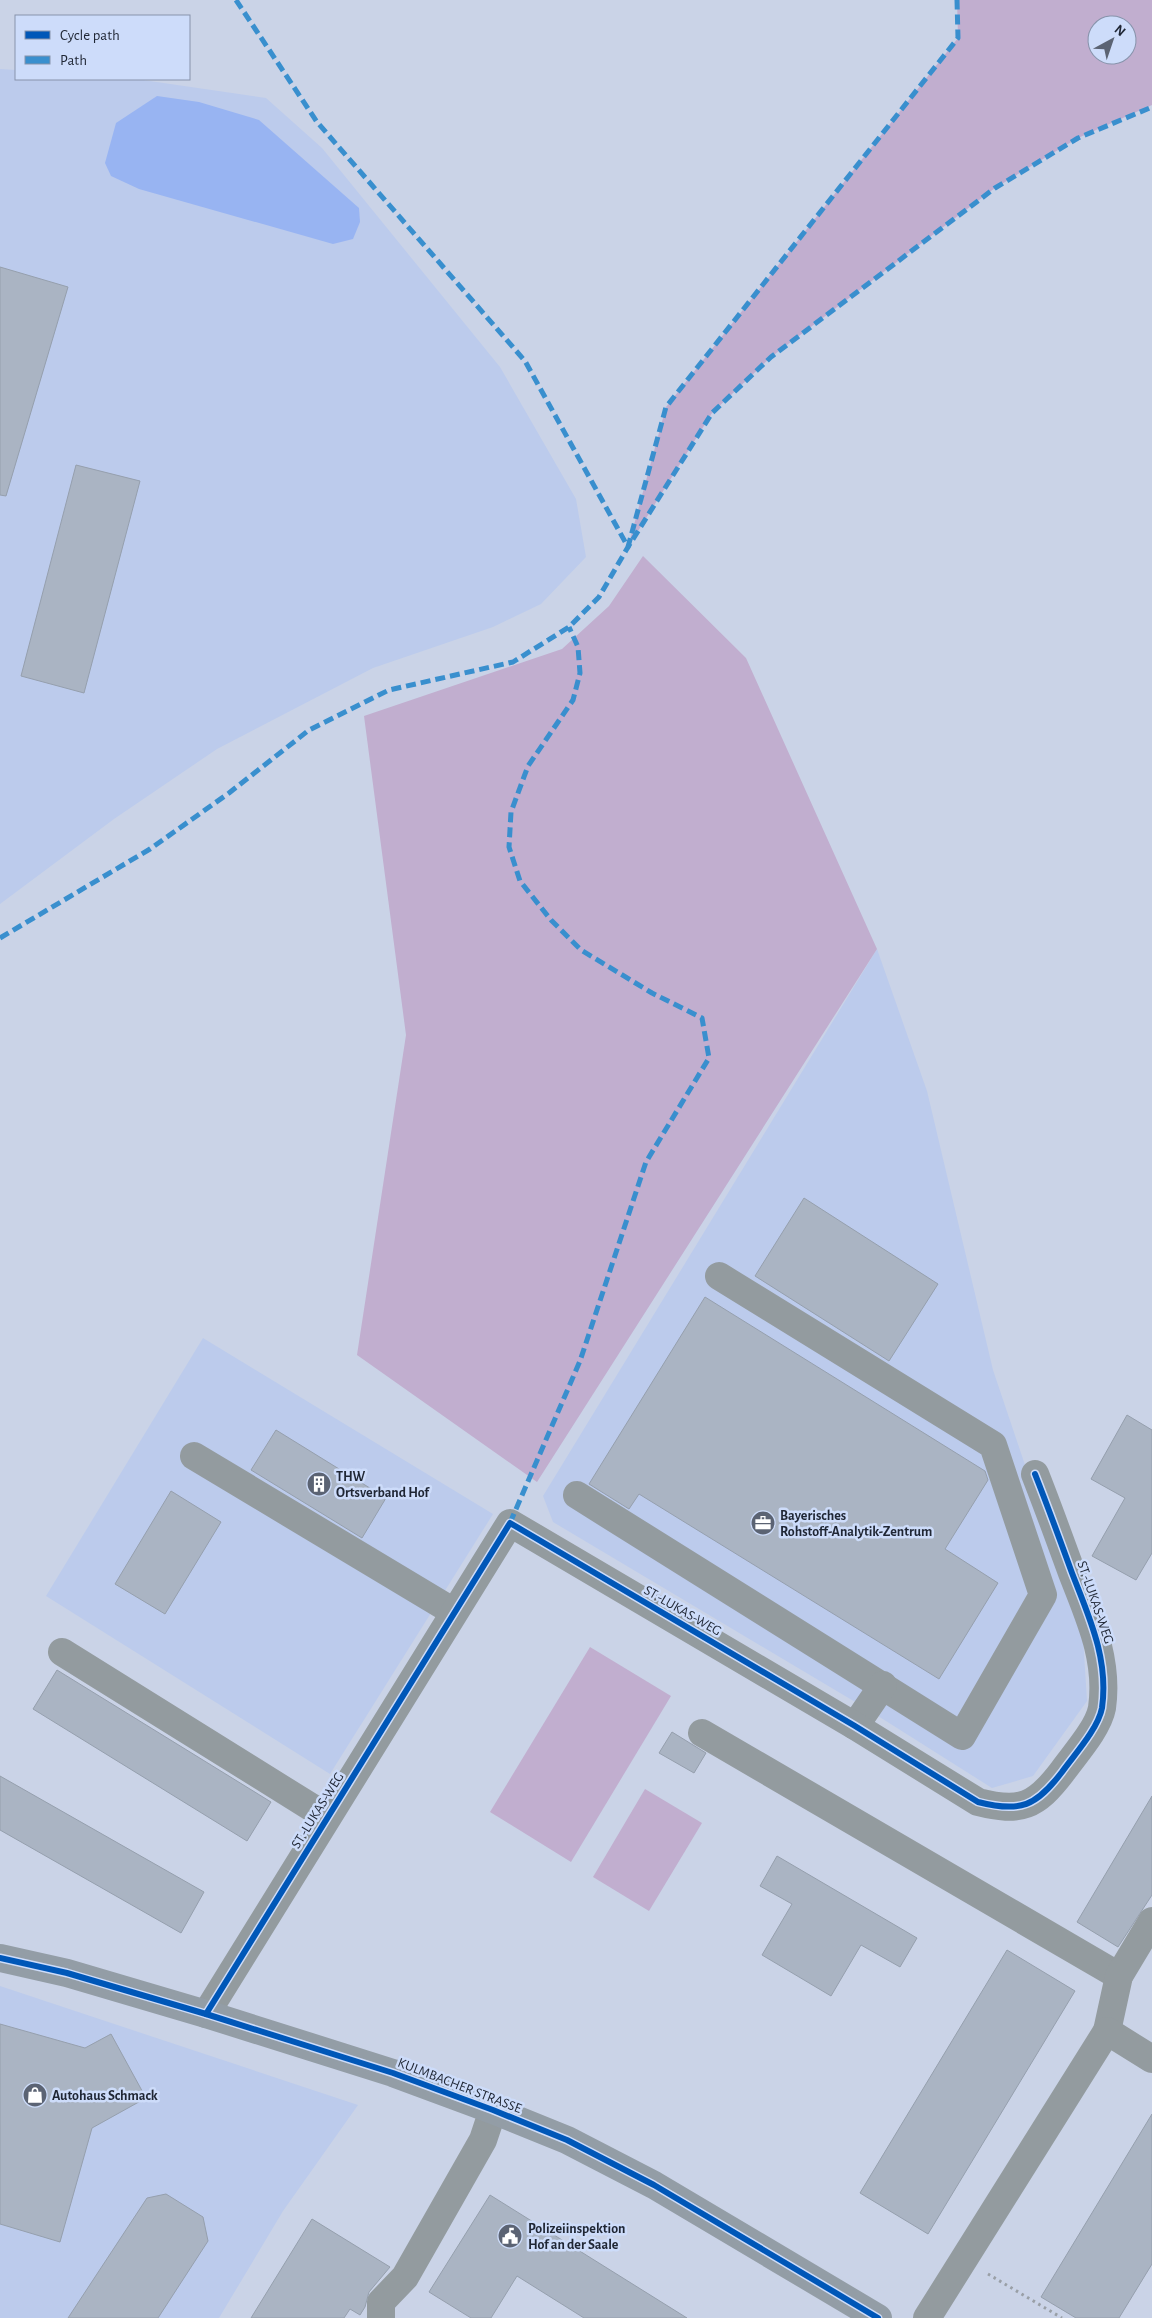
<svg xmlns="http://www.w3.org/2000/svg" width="1152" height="2318" font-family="'Alegreya Sans',sans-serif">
	<rect width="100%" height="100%" fill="#cad3e7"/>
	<g fill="#bccbec">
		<path d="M0,69l16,1v9h120l130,19 56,50 178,219 76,132 10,58 -45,47 -48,23 -120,41 -156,81 -103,70 -114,85z"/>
		<path d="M877,949l50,142 66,279 90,267 4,64 -54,75 -41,12 -125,-79 -314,-187 -10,-26z"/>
		<path d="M203,1338l290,176 -163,260 -284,-178z"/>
		<path d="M0,1986l358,119 -75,106 -64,107h-219z"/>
	</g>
	<g fill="#c1aecf" fill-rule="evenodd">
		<path d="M957,0h195v105l-74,33 -83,50 -224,169 -59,56 -84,134 38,-140 292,-369zM1097,25h30v30h-30z"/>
		<path d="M643,556l103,102 131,291 -340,533 -180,-127 49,-320 -42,-319 198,-67 47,-43z"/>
		<path d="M590,1647l81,49 -100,166 -81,-50z"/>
		<path d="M645,1789l57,34 -53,88 -56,-34z"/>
	</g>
	<path fill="#98b4f2" d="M157,96l42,6 60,18 100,88 1,14 -7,17 -20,5 -194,-55 -28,-13 -6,-13 11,-40z"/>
	<g fill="#aab4c3" stroke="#959fad">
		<path d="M0,267l68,20 -62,209 -6,-1z"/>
		<path d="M76,465l64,16 -56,212 -63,-17z"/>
		<path d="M804,1198l134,86 -49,77 -134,-85z"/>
		<path d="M705,1297l280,174 3,9 -43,69 53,34 -59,96 -300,-185 -10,15 -40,-25z"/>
		<path d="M1127,1415l25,15v123l-16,27 -44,-24 33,-58 -34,-19z"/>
		<path d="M276,1430l110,68 -24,40 -111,-68z"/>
		<path d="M171,1491l50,31 -56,92 -50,-30z"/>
		<path d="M57,1670l214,132 -24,39 -214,-132z"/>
		<path d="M672,1732l34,21 -12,20 -35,-20z"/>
		<path d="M0,1776l204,116 -23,41 -181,-103z"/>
		<path d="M1152,1796v99l-34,52 -41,-25z"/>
		<path d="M777,1856l140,82 -17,29 -39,-22 -30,51 -69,-41 30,-51 -32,-18z"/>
		<path d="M1007,1950l68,41 -147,243 -68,-41z"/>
		<path d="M0,2024l85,24 26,-14 35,64 -54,30 -32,114 -60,-18z"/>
		<path d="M1152,2114v150l-33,54h-43l-35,-21z"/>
		<path d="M166,2194l37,23 5,24 -50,77h-90l79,-120z"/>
		<path d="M490,2195l197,123h-103l-67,-42 -26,42h-20l-42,-26z"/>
		<path d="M312,2219l78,48 -21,25 -4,15 -5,8 -10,-6 -6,9h-93z"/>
	</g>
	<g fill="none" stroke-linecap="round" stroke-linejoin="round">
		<path stroke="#999fa6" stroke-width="3" stroke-dasharray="2.5 4" stroke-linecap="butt" d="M988,2274l74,44"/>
		<g stroke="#939b9f" stroke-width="28">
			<path d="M194,1456l260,156"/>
			<path d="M577,1495l385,241 81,-141 -50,-150 -274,-169"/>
			<path d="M62,1652l265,165"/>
			<path d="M855,1726l28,-41"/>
			<path d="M702,1733l417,243"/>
			<path d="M206,2014l304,-491 345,203 123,76c43,11 58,4 84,-30 12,-17 36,-43 40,-64 7,-49 -13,-91 -30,-135 -12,-33 -24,-66 -37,-99"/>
			<path d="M1107,2031l12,-55 33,-55"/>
			<path d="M381,2318v-16l24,-25 78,-137 10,-30"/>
			<path d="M927,2318l180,-287 45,28"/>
		</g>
		<path stroke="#939da6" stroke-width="28" d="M0,1958l67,15 139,41 187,59 100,37 74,30 87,45 224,133"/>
		<g stroke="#398fce" stroke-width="5" stroke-dasharray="10 5" stroke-linecap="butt">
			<path d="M236,0l81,122 208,239 103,186 38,-140 292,-369 -1,-38"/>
			<path d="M0,938l150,-89 79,-56 80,-63 80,-40 124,-28 56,-35 30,-30 29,-50 84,-134 59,-56 224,-169 83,-50 74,-31"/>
			<path d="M510,1523l70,-162 66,-199 63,-104 -7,-40 -50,-25 -71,-43 -30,-30 -31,-39 -11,-34 2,-35 17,-46 45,-66 7,-27 -2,-26 -9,-20"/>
		</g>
		<defs>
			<g id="cycleway">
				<path d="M0,1958l67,15 139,41 187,59 100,37 74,30 87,45 224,133"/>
				<path d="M206,2014l304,-491 345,203 123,76c43,11 58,4 84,-30 12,-17 36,-43 40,-64 7,-49 -13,-91 -30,-135 -12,-33 -24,-66 -37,-99"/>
			</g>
		</defs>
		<use href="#cycleway" stroke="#cddcfa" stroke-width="9"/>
		<use href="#cycleway" stroke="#0057b8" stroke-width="6"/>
	</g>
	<defs>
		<symbol id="building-disc" viewBox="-11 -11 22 22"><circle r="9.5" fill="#5b6373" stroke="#cddcfa"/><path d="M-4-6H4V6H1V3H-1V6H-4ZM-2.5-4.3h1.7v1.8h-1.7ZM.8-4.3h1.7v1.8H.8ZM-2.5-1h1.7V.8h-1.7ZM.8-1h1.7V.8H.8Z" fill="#fff"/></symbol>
		<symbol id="office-disc" viewBox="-11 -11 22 22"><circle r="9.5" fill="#5b6373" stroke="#cddcfa"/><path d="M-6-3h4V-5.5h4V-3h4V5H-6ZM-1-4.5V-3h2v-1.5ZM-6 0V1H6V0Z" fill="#fff"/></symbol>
		<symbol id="shop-disc" viewBox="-11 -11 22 22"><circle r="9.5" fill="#5b6373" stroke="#cddcfa"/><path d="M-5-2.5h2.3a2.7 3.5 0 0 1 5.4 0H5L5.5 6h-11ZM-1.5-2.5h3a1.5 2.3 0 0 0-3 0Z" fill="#fff"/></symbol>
		<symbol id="civic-disc" viewBox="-11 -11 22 22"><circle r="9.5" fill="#5b6373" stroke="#cddcfa"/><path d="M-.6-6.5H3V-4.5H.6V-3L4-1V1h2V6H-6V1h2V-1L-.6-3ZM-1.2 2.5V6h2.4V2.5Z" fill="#fff"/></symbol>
	</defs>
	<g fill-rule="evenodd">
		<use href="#building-disc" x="305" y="1470" width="28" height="28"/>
		<use href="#office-disc" x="749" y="1509" width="28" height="28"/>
		<use href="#shop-disc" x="21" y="2081" width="28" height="28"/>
		<use href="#civic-disc" x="496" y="2222" width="28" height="28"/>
	</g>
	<g text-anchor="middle" stroke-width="5" stroke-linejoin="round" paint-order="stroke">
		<g font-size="14" font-weight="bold" fill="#1f2634" stroke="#cddcfa" text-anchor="start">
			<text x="336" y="1481">THW<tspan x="336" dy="16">Ortsverband Hof</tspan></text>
			<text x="780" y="1520">Bayerisches<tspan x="780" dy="16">Rohstoff-Analytik-Zentrum</tspan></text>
			<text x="52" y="2100">Autohaus Schmack</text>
			<text x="528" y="2233">Polizeiinspektion<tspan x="528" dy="16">Hof an der Saale</tspan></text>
		</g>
		<g font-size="14" fill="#1f2634" stroke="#cddcfa">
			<text transform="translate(1096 1602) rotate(71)" y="5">ST.-LUKAS-WEG</text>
			<text transform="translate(683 1610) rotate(30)" y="5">ST.-LUKAS-WEG</text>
			<text transform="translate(317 1810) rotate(-58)" y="5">ST.-LUKAS-WEG</text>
			<text transform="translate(460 2085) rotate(21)" y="5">KULMBACHER STRASSE</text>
		</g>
	</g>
	<rect x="15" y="15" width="175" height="65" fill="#cddcfa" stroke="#8793ab"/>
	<rect x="25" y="31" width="25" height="8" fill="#0057b8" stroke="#8793ab"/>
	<text x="60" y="40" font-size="15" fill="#1f2634">Cycle path</text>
	<rect x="25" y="56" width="25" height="8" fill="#398fce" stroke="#8793ab"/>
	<text x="60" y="65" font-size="15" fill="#1f2634">Path</text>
	<g transform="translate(1112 40) rotate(40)"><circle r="24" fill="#cddcfa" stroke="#8793ab"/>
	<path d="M0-4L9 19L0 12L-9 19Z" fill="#5b6373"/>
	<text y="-8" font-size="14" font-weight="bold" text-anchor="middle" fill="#1f2634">N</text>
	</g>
</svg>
